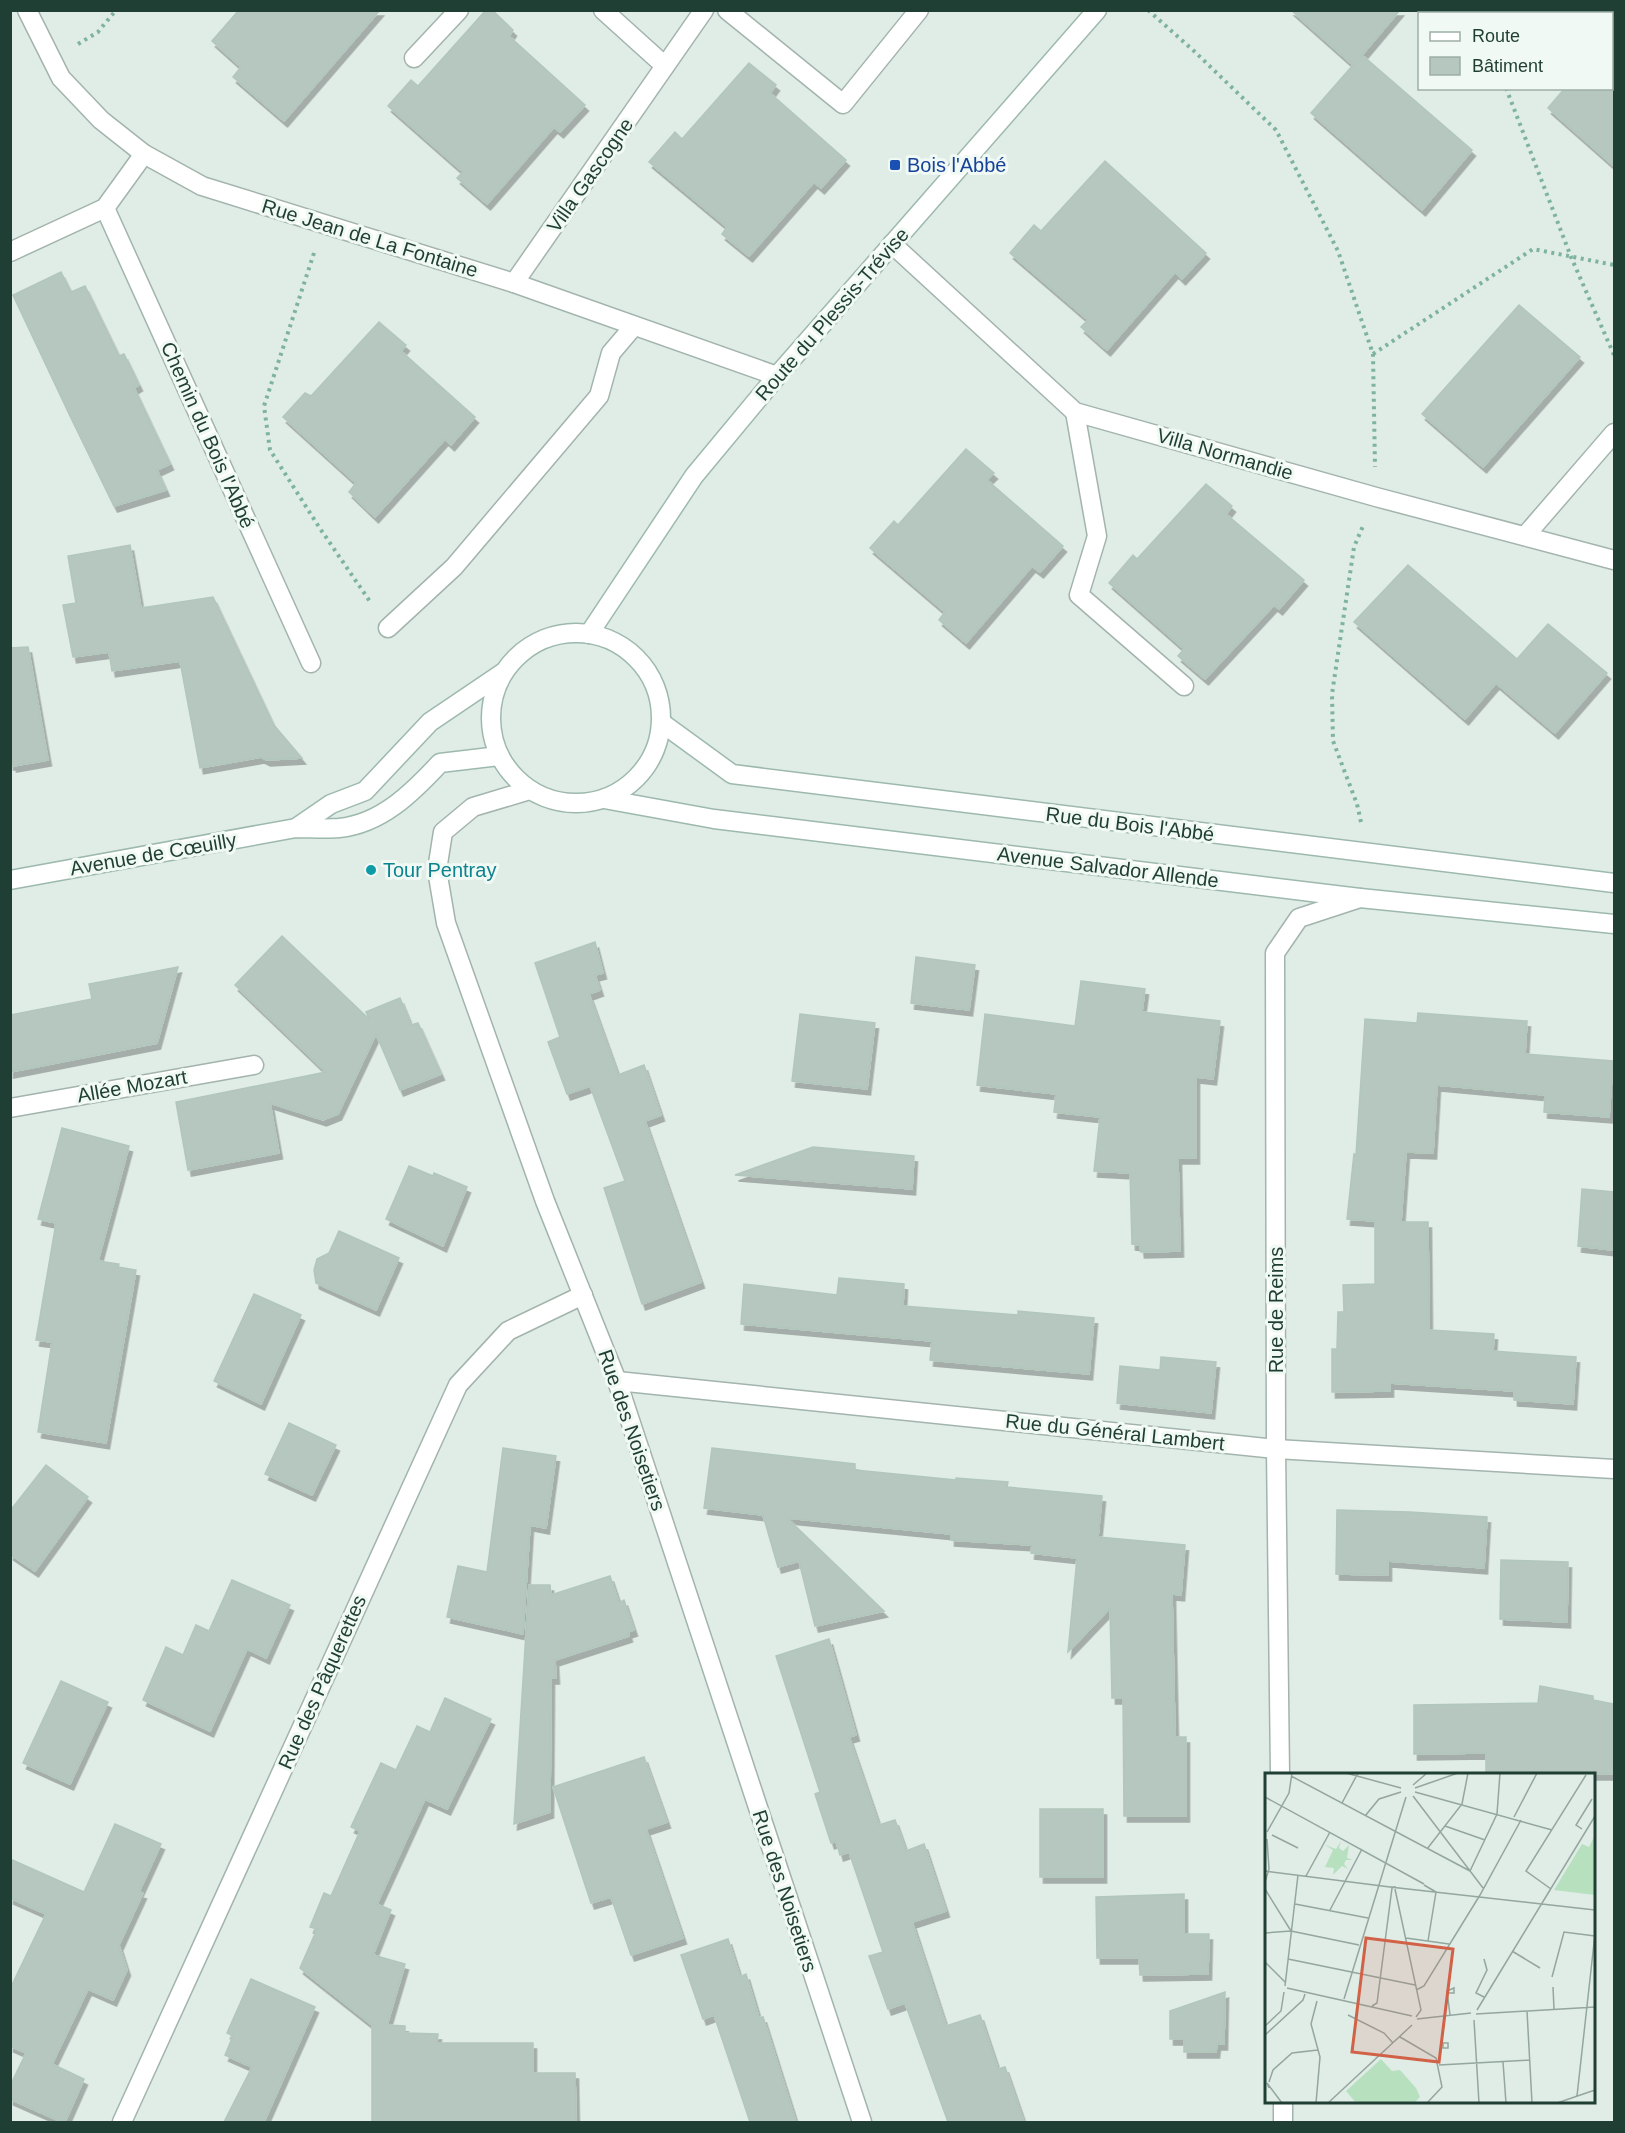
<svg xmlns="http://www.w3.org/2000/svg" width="1625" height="2133" font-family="Helvetica,sans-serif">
	<defs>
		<filter id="shadow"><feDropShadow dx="3.5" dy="6" stdDeviation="0" flood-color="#0004"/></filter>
	</defs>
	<rect width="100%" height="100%" fill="#e0ece6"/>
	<g fill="#b5c7bf" stroke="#b2c7bc" stroke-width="1.5" filter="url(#shadow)">
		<path d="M239,10h141l-96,111 -51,-44 8,-10 -29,-26z"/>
		<path d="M486,10h6l21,20 -4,6 76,69 -25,27 -6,-5 -67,77 -30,-26 6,-6 -75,-66 23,-26 7,6z"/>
		<path d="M1291,10h109l-38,45 110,95 -50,60 -111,-97 42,-48z"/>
		<path d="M749,63l27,22 -6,8 76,67 -25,28 -7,-6 -65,74 -27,-22 5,-7 -78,-65 26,-30 7,7z"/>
		<path d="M1565,88h49v78l-66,-58z"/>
		<path d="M1105,161l101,92 -24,26 -7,-7 -68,78 -26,-23 7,-7 -78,-67 24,-28 7,6z"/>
		<path d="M61,272l10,20 14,-6 34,70 5,-2 15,31 -5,3 36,76 -13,6 9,20 -52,16 -43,-88 -58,-123z"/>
		<path d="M1519,305l61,52 -97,110 -61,-53z"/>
		<path d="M379,322l27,23 -5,6 74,66 -24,28 -6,-6 -70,78 -26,-25 7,-9 -73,-66 22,-24 6,3z"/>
		<path d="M966,449l28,24 -7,7 76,66 -23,26 -8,-6 -66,77 -27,-23 6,-8 -75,-64 24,-27 4,4z"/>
		<path d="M1206,484l26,22 -6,8 78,66 -25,29 -5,-4 -69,74 -27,-23 6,-7 -75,-66 24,-28 4,4z"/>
		<path d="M130,545l11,63 72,-11 60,127 29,34 -35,2 -6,-3 -61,11 -20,-107 -68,10 -3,-19 -36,5 -10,-52 13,-2 -8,-47z"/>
		<path d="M1408,565l109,94 31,-35 59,49 -52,60 -59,-50 -31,36 -111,-97z"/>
		<path d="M28,647l20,113 -35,6v-2h-3v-116z"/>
		<path d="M282,936l88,84 -4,-8 34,-14 11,27 7,-2 23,51 -41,16 -24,-56 -38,80 -15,6 -53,-17 9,50 -91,17 -12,-68 150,-30 -91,-87z"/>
		<path d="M595,942l8,31 -8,2 5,15 -11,4 29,81 26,-10 17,50 -16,6 56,161 -59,22 -38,-116 21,-7 -35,-95 -23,8 -19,-52 12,-5 -25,-74z"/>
		<path d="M916,957l59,8 -6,45 -58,-7z"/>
		<path d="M178,967l-21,76 -147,29v-57l82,-16 -3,-15z"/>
		<path d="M1081,981l64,8 -3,23 78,9 -7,58 -17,-2v81h-18l2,93 -39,1 -1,-7 -8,-1 -2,-71 -36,-2 6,-54 -46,-5 2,-18 -79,-9 8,-71 90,12z"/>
		<path d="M1418,1013l109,8 -2,33 88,7 -4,56 -65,-5 1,-17 -108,-10 -4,68 -27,-1 -5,70h27l1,108 65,4 -1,17 83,6 -3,47 -59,-4v-9l-124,-8v8l-58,1v-43h5l1,-37h6l-1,-27 32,-1v-63l-28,-2 7,-65 2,1 9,-136 52,4z"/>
		<path d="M800,1014l75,9 -8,66 -75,-8z"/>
		<path d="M62,1128l67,18 -31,115 21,3 -1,3 18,3 -30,173 -68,-11 14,-90 -16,-2 20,-117 -18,-4z"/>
		<path d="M813,1147l101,9 -2,33 -177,-14z"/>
		<path d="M409,1166l24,10 1,-3 33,14 -24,59 -57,-27z"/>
		<path d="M1582,1189l32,3 -2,58 -34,-4z"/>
		<path d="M339,1231l60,27 -23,52 -60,-27 -2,-13 3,-11 12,-6z"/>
		<path d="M839,1278l65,6 -1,22 115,9v-4l76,7 -5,56 -159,-14 2,-19 -191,-17 3,-40 93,11z"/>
		<path d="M254,1294l47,21 -40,89 -47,-23z"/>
		<path d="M1161,1357l55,5 -5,51 -94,-10 3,-37 40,4z"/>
		<path d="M289,1423l47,22 -24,50 -47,-21z"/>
		<path d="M503,1448l53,8 -10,72 -16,-3 -7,109 -76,-17 11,-51 29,6z"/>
		<path d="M712,1448l143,16v6l101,10v-2l52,4 -1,5 95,9 -4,41 87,8 -4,50 -9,-1 3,143h11v79h-62l-1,-118h-11l-2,-90 -42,44 9,-94 -46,-5 1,-8 -81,-5v-6l-164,-16 97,93 -69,15 -16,-65 -21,6 -15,-52 -59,-7z"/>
		<path d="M46,1465l42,32 -53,74 -25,-17v-43z"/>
		<path d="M1337,1510l73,2 77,5 -3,51 -96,-7v14l-52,-1z"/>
		<path d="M1501,1560l67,2 -1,60 -67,-3z"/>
		<path d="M610,1576l9,27 5,-3 10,30 -6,2 1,4 -74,24 1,18h-5l-1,134 -36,12 15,-239h21l1,10z"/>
		<path d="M232,1580l58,25 -24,53 -19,-9 -37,82 -67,-31 23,-53 17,8 13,-30 13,6z"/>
		<path d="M829,1639l27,96 -7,2 30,88 16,-5 11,31 18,-7 22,67 -34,11 34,104 34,-11 18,54 7,-2 19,55h-76l-43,-119 -17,6 -19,-53 14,-4 -34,-100 -9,3 -4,-14 -5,2 -16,-49 5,-2 -44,-136z"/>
		<path d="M61,1681l47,21 -38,82 -47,-21z"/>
		<path d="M1540,1686l53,10v4l21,4v70h-128v-21l-72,1v-49l124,-2z"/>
		<path d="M445,1698l46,21 -44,90 -22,-10 -48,105 14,6 -18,45 32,9 -18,61 18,1v7l33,1 -1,9h96v30h42l1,49h-204v-97l-72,-57 17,-39 -7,-2 14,-34 7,3 29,-65 -9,-4 30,-64 15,7 21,-44 13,6z"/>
		<path d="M644,1757l23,65 -21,7 37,109 -52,17 -20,-58 -20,6 -38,-116z"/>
		<rect x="1040" y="1809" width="63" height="68"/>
		<path d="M115,1824l46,20 -22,48 4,1 -24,52 8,25 -14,30 -25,-11 -36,75 32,15 -19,43h-3l-52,-23v-13l16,-33 -16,-7v-57l36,-75 -36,-16v-39l74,33z"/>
		<path d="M1184,1894v40h25l-1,40 -68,1 -1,-17h-42l-1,-61z"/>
		<path d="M728,1939l12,38 6,-3 13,44 4,-1 33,105h-46l-36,-107 -11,4 -22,-64z"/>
		<path d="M251,1979l64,28 -51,115h-40l28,-55 -27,-12 8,-19 -6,-3z"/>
		<path d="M1225,1992l-1,52h-7l-1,8h-32v-13h-14v-28z"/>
	</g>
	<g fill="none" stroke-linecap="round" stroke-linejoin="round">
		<defs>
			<g id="lane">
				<path d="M603,10l62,56"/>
				<path d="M727,10l116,94 76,-94"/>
				<path d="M1509,10l3,4"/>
				<path d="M1535,14l2,-4"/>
				<path d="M414,58l45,-48"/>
				<path d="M105,208l206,455"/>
				<path d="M514,283l190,-273"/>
				<path d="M1075,412l22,124 -18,59 105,91"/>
				<path d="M1525,536l89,-103"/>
				<path d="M388,628l66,-61 145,-171 12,-43 23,-27"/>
			</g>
			<g id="street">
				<path d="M27,10l34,68 40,42 43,34 58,32 312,97 263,93"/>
				<path d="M892,244l183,168 301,85 238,63"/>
				<path d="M10,252l95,-44 39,-54"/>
				<path d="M530,790l-57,17 -30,25 -6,38 9,53 99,278 72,180 245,741"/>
				<path d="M10,1108l244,-43"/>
				<path d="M617,1381l659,68 338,20"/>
				<path d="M1280,1774l-4,-325 -1,-496 24,-35 61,-20"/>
				<path d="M1283,2102v20"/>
				<path d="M122,2122l336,-737 50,-54 75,-36"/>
			</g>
			<g id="secondary">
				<circle cx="576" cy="718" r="85"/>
				<path d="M589,634l105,-158 83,-100 320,-366"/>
				<path d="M662,723l70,51 882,109"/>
				<path d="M604,799l110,20 646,79 254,26"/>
				<path d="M296,828l35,-24 34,-13 65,-69 74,-50"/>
				<path d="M10,880l286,-52c14,0 29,1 43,0 42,-4 73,-35 101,-65l59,-7"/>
			</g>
		</defs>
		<use href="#lane" stroke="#a2b4ad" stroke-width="21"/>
		<use href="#street" stroke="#a2b4ad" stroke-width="21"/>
		<use href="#secondary" stroke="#9db9ad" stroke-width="21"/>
		<g stroke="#7eb39e" stroke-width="4" stroke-dasharray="3 4.5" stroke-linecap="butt">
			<path d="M1148,10l46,41 82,79 62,121 35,103 2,113"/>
			<path d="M78,44l20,-12 18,-22"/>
			<path d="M1506,88l65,169 43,98"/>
			<path d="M314,253l-50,153 6,44 49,77 52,76"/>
			<path d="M1373,354l160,-105 81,16"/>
			<path d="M1361,822l-4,-18 -24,-63 -1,-47 22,-147 9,-21"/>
		</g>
		<use href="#lane" stroke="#fff" stroke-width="18"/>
		<use href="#street" stroke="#fff" stroke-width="18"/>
		<use href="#secondary" stroke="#fff" stroke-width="18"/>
	</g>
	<rect fill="#1a4fb4" stroke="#f1f9f4" stroke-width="2" x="889" y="159" width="12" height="12" rx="3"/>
	<circle fill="#0f9aa8" stroke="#f1f9f4" stroke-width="2" cx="371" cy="870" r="6"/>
	<g text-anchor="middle" stroke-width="6" stroke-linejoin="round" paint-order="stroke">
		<g font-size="20" fill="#164399" stroke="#f1f9f4" text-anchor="start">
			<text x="907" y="172">Bois l'Abbé</text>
		</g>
		<g font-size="20" fill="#1f3e34" stroke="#f1f9f4">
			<text transform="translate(590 175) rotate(-55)" y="7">Villa Gascogne</text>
			<text transform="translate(370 238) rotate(17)" y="7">Rue Jean de La Fontaine</text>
			<text transform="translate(832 314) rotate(-49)" y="7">Route du Plessis-Trévise</text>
			<text transform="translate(208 435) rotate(66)" y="7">Chemin du Bois l'Abbé</text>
			<text transform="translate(1225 454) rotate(16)" y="7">Villa Normandie</text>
			<text transform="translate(1130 824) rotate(7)" y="7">Rue du Bois l'Abbé</text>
			<text transform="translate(153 854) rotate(-10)" y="7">Avenue de Cœuilly</text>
			<text transform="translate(1108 867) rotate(7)" y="7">Avenue Salvador Allende</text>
			<text transform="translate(132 1086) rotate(-10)" y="7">Allée Mozart</text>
			<text transform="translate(1276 1310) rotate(-90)" y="7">Rue de Reims</text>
			<text transform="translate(632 1430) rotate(71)" y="7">Rue des Noisetiers</text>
			<text transform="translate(1115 1432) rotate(6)" y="7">Rue du Général Lambert</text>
			<text transform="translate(322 1682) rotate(-66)" y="7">Rue des Pâquerettes</text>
			<text transform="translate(785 1891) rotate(72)" y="7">Rue des Noisetiers</text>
		</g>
		<g font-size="20" fill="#0d838f" stroke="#f1f9f4" text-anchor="start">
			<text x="383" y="877">Tour Pentray</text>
		</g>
	</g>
	<g transform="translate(1265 1773)">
		<rect width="330" height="330" fill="#e0ece6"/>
		<path d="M329,64l1,58 -41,-5 28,-46 7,3zM76,68l-2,7 4,3 6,-6 -2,13 6,2h-7l-2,4 4,5 -6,-3 -9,9 1,-7 -9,-1 8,-17 -8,-5 11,4zM116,286l11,12 8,-1 16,18 4,9 -6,6h-58l-10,-12z" fill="#b7e0bf"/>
		<path fill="none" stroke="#93a69f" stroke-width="1.5" d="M81,0l55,15M26,3l179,95M148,12l14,-12M150,15l43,-15M150,19l137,38M148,23l70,92M0,24l159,87M77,30l16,-30M100,43l14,-17 22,-7M249,44l23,-44M180,53l40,14M317,56l-6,-4 16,-26M2,59l22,-39 3,-20M7,62l26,13M162,76l35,-45 6,-31M0,98l125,16M205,98l27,-57 3,-41M41,103l24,-44M0,109l4,-13 -2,-30M159,112l12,7 -8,49M131,114h-6l205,23M0,116l26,42M130,116l26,121 -5,7M286,116l-25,-18 60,-96M30,131l73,14M65,137l32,-61M0,160l26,-2 68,14M141,165l43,6M247,178l28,17M23,186l127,26M0,189l20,20M287,204l12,-45 31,4M20,213l13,-111M288,214l1,22M22,215l125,28M151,217l8,-4 56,-91 41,-75M184,220h5v-5l-7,3 3,24M219,224l-8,-4 11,-23 -3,-11M79,226l62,-202M107,233l5,-3 15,-115M212,237l118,-194M262,238l5,92M211,241l119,-7M83,242l36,18 9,10M152,246l54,-6M209,247l5,83M0,253l16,-15 3,-19M0,262l38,-35 2,-6M135,264l36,21 6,29 -15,16M178,270h5v5h-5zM238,289l3,41M174,292l91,-5M4,309l4,-12 19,-17 26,-3M4,315l-2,-5 15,20M312,323l18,-162M51,330l4,-46 -9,-33 6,-23M63,330l84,-78M292,330l38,-13"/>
		<path fill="#d16147" fill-opacity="0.15" stroke="#d16147" stroke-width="3" d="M101,165l87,11 -14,113 -87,-10z"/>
		<rect width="330" height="330" fill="none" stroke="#1f3e34" stroke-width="3"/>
	</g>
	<rect width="1625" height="2133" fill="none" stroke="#1f3e34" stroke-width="24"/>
	<rect x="1418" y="12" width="195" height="78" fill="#f1f9f4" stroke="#9daea7" stroke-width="1.5"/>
	<rect x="1430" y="32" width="30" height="9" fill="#ffffff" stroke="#9daea7" stroke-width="1.5"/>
	<text x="1472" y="42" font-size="18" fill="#1f3e34">Route</text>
	<rect x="1430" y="57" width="30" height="18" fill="#b5c7bf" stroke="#9daea7" stroke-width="1.5"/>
	<text x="1472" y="72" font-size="18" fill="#1f3e34">Bâtiment</text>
</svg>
